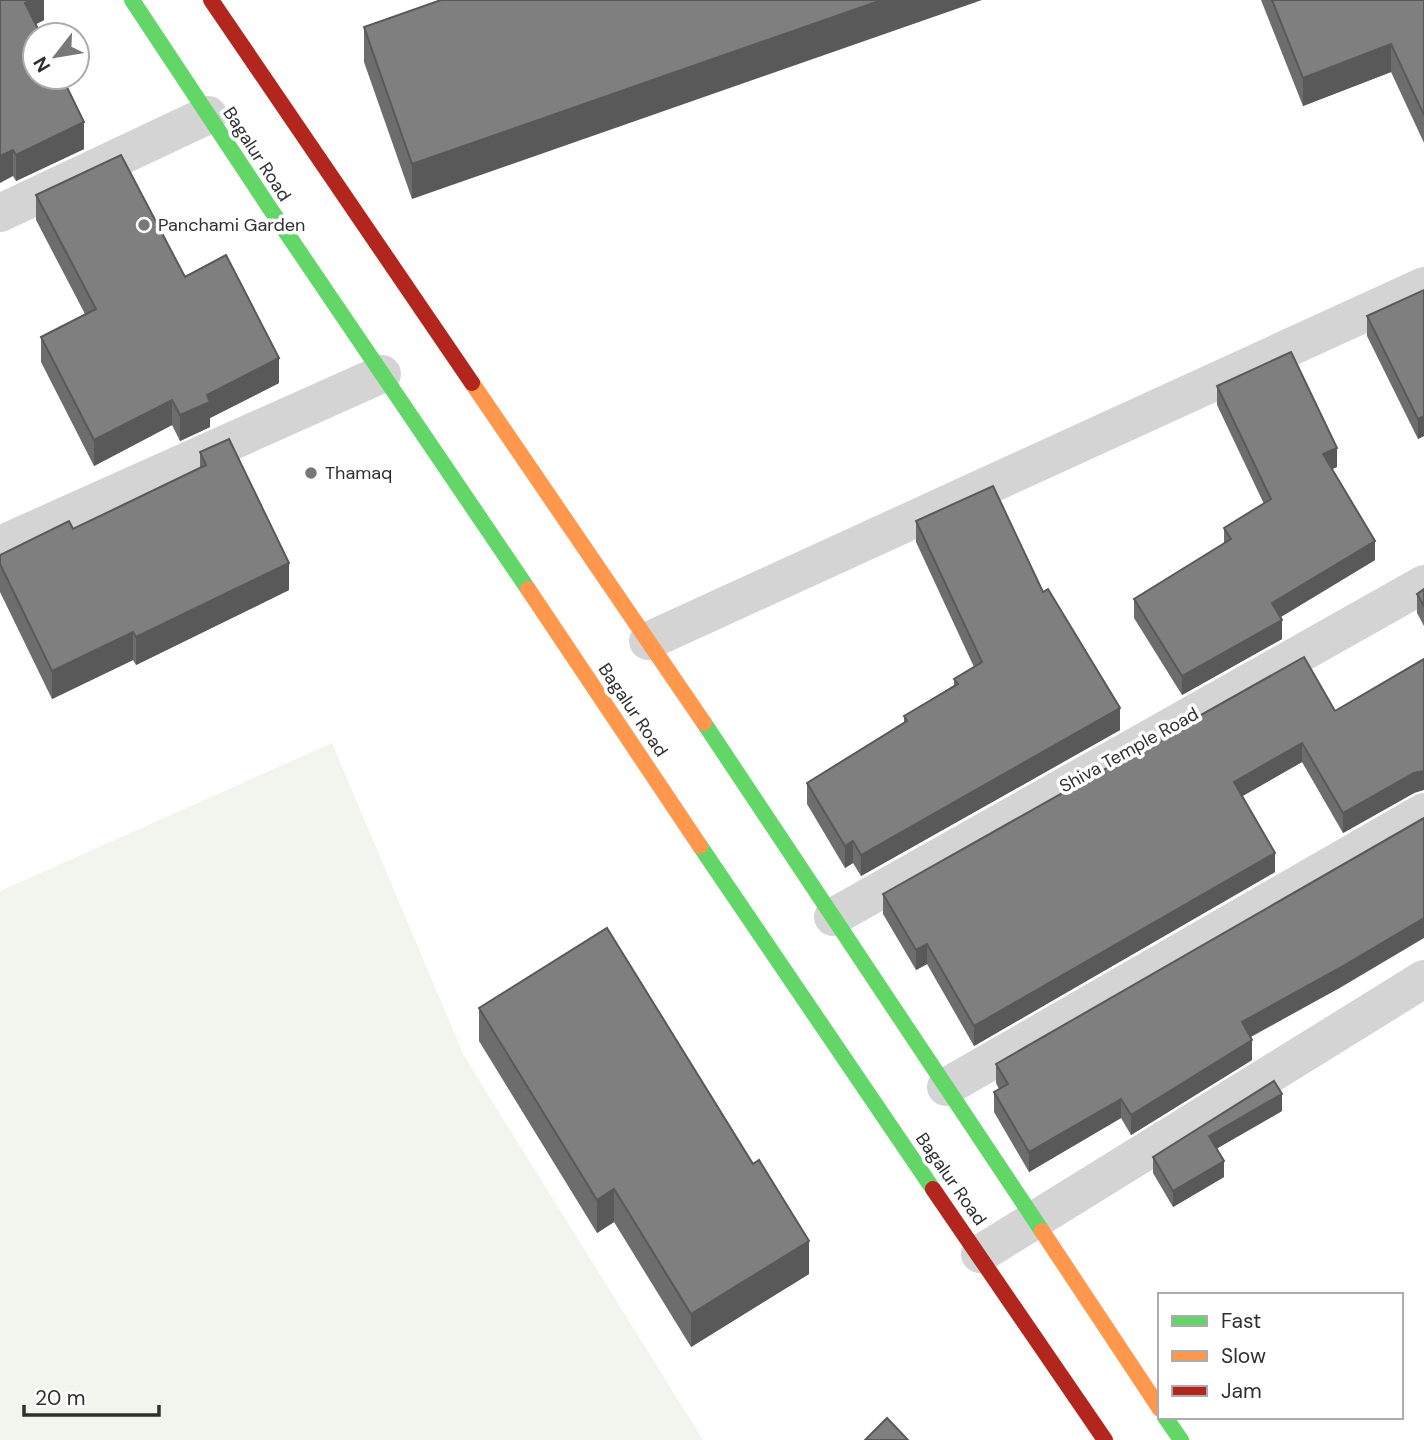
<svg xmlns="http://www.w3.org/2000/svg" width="1424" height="1440" font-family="'DM Sans',sans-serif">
	<rect width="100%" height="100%" fill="#fff"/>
	<path fill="#f2f5ed" d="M332,743l132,313 239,384h-703v-549z"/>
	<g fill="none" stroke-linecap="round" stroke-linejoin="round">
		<g stroke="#d4d4d4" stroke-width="38">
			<path d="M0,213l208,-98"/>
			<path d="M0,545l382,-171"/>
			<path d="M648,641l776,-355"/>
			<path d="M833,917l591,-333"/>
			<path d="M946,1087l478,-275"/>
			<path d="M980,1254l444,-275"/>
		</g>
		<g stroke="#63d668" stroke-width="16">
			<path d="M132,0l137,207 259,382"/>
			<path d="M704,723l338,508"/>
			<path d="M700,846l233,343"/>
			<path d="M1165,1417l16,23"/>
		</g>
		<g stroke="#ff974d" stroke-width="16">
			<path d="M472,383l232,340"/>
			<path d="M528,589l172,257"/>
			<path d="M1042,1231l118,178"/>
		</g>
		<g stroke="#b3261e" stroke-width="16">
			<path d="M211,0l261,383"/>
			<path d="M933,1189l172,251"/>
		</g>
	</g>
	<g fill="#6d6d6d">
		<path d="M0,0h44v20l-8,4 48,125 -68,32 -3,-5z"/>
		<path d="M441,0l-29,199 -48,-137v-35z"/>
		<path d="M1261,0h163v143l-33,-71 -88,34z"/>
		<path d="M36,195l149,82 94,106 -69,35v9l-30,14 -8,-16 -78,41 -53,-104v-25l44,-23 -49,-94z"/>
		<path d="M1424,290v146l-6,3 -51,-103v-20z"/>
		<path d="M1217,386l120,81 -5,2 43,91 -94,57 1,22 -100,56 -48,-77v-19l90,-56v-15l40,-24 -47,-99z"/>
		<path d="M200,452l89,138 -153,75 -3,-5 -81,39 -52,-107v-37l73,-26 127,-61z"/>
		<path d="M916,521l127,71 77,138 -259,146 -8,-13 -8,5 -38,-64v-21l97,-61v-6l50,-31v-6l20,-12 -58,-125z"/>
		<path d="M1424,589v37l-7,-13v-19z"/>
		<path d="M1335,711l79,82 -71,40 -41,-71 -60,34 33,76 -301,174 -47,-82 -11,6 -33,-56v-20z"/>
		<path d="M1343,986l-92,51 1,23 -121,75 -10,-17 -92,54 -35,-60v-20l5,-3 -3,-6v-19z"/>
		<path d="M479,1008l330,266 -118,73 -77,-125 -17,11 -118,-192z"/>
		<path d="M1282,1111l-66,38 8,28 -51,30 -20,-34v-16z"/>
	</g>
	<g fill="#595959">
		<path d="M31,0h13v20l-19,10v-27z"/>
		<path d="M882,0h100l-570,199v-35z"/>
		<path d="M1391,44v28l-88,34v-28z"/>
		<path d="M84,122v27l-68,32v-26z"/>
		<path d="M13,150v26l-13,7v-27z"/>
		<path d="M279,358v25l-69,35v9l-30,14v-26l27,-20z"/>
		<path d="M172,400v25l-78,41v-26z"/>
		<path d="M1424,416v20l-6,3v-20z"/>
		<path d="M1337,448v19l-14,6v-19z"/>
		<path d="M1375,541v19l-103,62v-19z"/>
		<path d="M289,563v27l-153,75v-28z"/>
		<path d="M1282,620v19l-100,56v-19z"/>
		<path d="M133,632v28l-81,39v-28z"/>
		<path d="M1120,708v22l-259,146v-21z"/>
		<path d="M1302,743v19l-68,39v-19z"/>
		<path d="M1424,771v19l-10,3 -71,40v-20l71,-40z"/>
		<path d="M853,841v22l-8,5v-22z"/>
		<path d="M1275,853v19l-301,174v-20z"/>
		<path d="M1424,918v20l-81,48 -101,55v-19z"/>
		<path d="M927,944v20l-11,6v-20z"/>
		<path d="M1252,1040v20l-121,75v-20z"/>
		<path d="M1282,1094v17l-73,42v-17z"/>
		<path d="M1121,1099v19l-92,54v-20z"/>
		<path d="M1224,1161v16l-51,30v-16z"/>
		<path d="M614,1189v33l-17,11v-33z"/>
		<path d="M809,1241v33l-118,73v-33z"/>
	</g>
	<g fill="#7f7f7f" stroke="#595959" stroke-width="2">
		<path d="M0,0h31l-6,3 16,32h-6v42h27l22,45 -68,33 -3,-5 -13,6z"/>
		<path d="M441,0h441l-470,164 -48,-137z"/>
		<path d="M1272,0h152v115l-33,-71 -88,34z"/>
		<path d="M121,155l64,122 41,-22 53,103 -72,37 3,7 -30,13 -8,-15 -78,40 -53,-103 55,-28 -60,-114z"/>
		<path d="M1424,290v126l-6,3 -51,-103z"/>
		<path d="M1291,352l46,96 -14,6 52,87 -103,62 10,17 -100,56 -48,-77 97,-60 -7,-11 47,-29 -54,-113z"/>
		<path d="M229,439l60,124 -153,74 -3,-5 -81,39 -52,-107v-9l69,-34 4,8 133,-64 -6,-13z"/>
		<path d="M993,486l50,106 5,-3 72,119 -259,147 -8,-14 -8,5 -38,-63 100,-62 -3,-5 54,-32 -4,-5 28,-17 -66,-141z"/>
		<path d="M1424,589v17l-7,-12z"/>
		<path d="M1304,657l31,54 89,-52v112l-10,2 -71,40 -41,-70 -68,39 41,71 -301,173 -47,-82 -11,6 -33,-56z"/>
		<path d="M1424,818v100l-81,48 -101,56 10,18 -121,75 -10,-16 -92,53 -35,-60 14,-8 -12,-20z"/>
		<path d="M607,928l146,236 6,-4 50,81 -118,73 -77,-125 -17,11 -118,-192z"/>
		<path d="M1274,1081l8,13 -73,42 15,25 -51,30 -20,-34z"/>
		<path d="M887,1418l21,22h-43z"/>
	</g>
	<g fill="#787878" stroke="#fff" stroke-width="2.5">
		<circle cx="144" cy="225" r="7"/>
		<circle cx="311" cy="473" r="7"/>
	</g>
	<g text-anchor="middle" stroke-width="7" stroke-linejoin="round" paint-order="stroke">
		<g font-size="18" fill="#2f2f2f" stroke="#fff">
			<text transform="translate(257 154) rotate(57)" y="6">Bagalur Road</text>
			<text transform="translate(633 710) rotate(56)" y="6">Bagalur Road</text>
			<text transform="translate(1129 750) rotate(-29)" y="6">Shiva Temple Road</text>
			<text transform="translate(951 1179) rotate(55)" y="6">Bagalur Road</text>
		</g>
		<g font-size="18" fill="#2f2f2f" stroke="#fff" text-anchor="start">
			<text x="158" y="231">Panchami Garden</text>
			<text x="325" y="479">Thamaq</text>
		</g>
	</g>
	<rect x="1158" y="1293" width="245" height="126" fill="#ffffff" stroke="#acacac" stroke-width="2"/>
	<rect x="1172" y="1316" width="35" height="10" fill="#63d668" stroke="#acacac" stroke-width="2"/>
	<text x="1221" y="1328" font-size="21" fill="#2f2f2f">Fast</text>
	<rect x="1172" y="1351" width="35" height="10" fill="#ff974d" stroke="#acacac" stroke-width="2"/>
	<text x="1221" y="1363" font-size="21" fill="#2f2f2f">Slow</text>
	<rect x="1172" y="1386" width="35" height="10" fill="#b3261e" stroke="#acacac" stroke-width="2"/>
	<text x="1221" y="1398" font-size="21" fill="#2f2f2f">Jam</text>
	<g transform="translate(56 56) rotate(239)"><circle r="33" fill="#ffffff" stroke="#acacac" stroke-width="2"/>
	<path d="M0-5L12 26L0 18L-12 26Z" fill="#787878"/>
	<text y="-10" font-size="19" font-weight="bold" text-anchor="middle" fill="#2f2f2f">N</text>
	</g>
	<path d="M24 1405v10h135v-10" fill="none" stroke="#2f2f2f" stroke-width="3.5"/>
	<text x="35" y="1405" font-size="21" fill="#2f2f2f" stroke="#ffffff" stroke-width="5" paint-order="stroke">20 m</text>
</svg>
